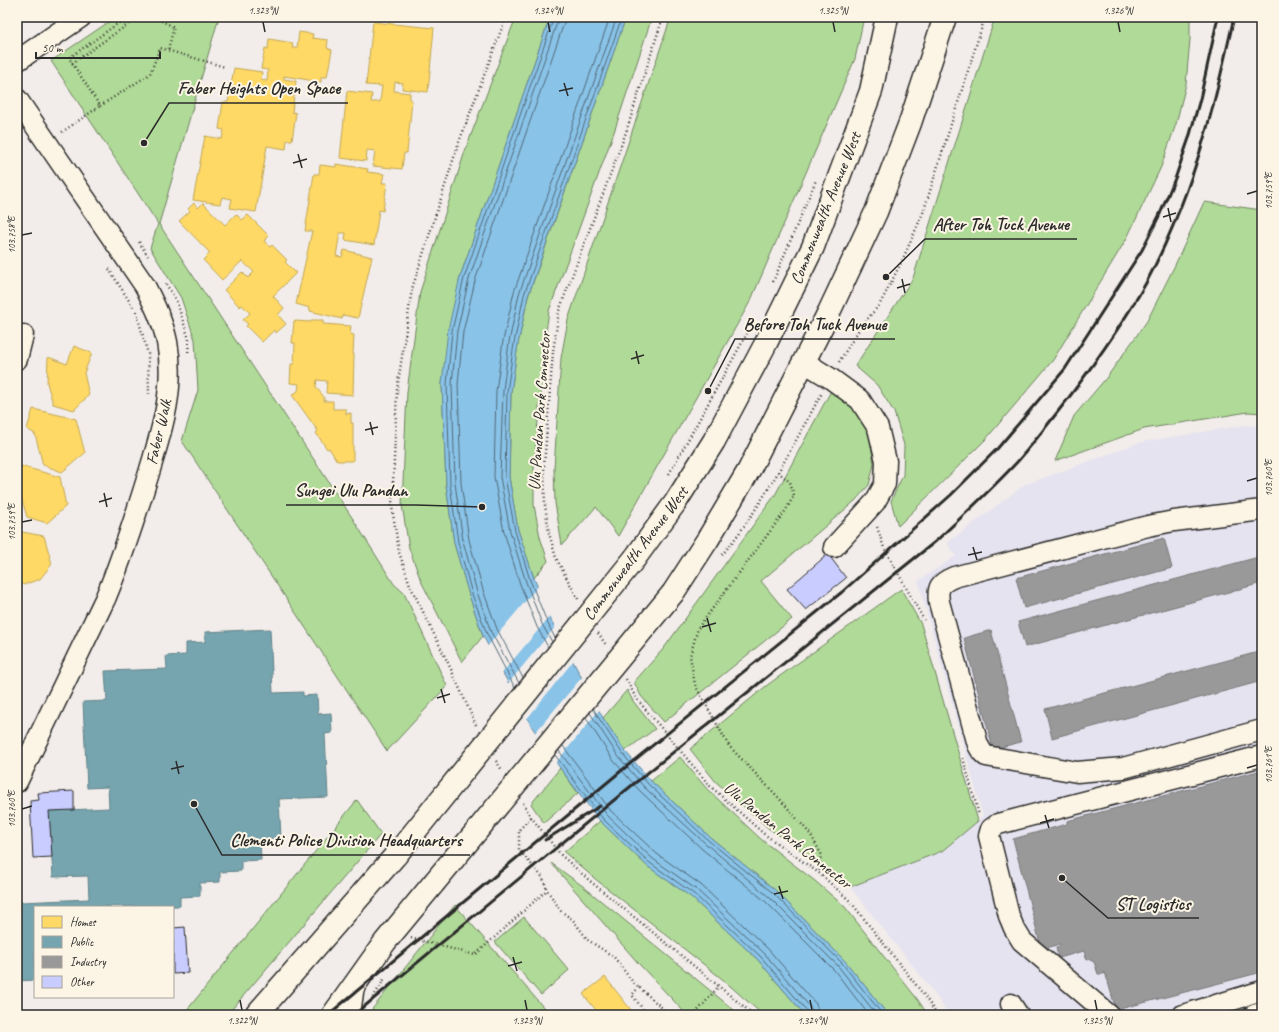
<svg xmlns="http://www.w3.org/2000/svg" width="1279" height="1032" font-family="Caveat,sans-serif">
	<rect width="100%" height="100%" fill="#f2edea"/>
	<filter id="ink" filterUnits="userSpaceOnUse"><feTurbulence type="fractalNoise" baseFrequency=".025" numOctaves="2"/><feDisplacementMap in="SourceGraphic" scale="8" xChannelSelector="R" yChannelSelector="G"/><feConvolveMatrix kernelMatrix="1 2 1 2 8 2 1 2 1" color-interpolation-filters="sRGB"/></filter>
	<g filter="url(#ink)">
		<path fill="#e6e3f0" d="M1245,425l17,1v589h-313l-18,-26 -81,-102 92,-36 41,-35 -65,-235 38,-25 -9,-13 77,-58 117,-43z"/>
		<g fill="#b0da97" stroke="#6e8261">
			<path d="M116,17h103l-60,207 194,295 41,65 10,9 43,93 -60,65 -205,-310 16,-51 -3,-50 -14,-42 -31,-50 8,-24 -107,-163z"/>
			<path d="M516,17h34l-90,260 -18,107 4,100 8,59 15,52 14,41 -21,26 -41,-81 -12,-33 -7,-43 5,-113 13,-100 46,-144z"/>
			<path d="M626,17h26l-38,115 -65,179 -5,35 -10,123v36l6,32 8,24 -14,17 -16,-48 -9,-53 2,-85 7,-48 10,-47z"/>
			<path d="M671,17h193l-9,42 -104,241 -133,236 -22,-29 -34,38 -7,-42 -1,-34 7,-111 7,-38z"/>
			<path d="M995,17h195v22l-4,45 -10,40 -15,43 -34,71 -74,122 -67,79 -88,87 -7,-25 12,-26 1,-30 -10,-33 -17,-27 -22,-19 58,-88z"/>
			<path d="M1204,202l58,8v203l-14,-1 -104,17 -89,32 19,-45 33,-39 40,-56 28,-56z"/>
			<path d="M832,389l21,17 16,26 5,32 -5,21 -14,16 -94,80 31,38 -128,103 -23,-26 -7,-14 30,-34 111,-153z"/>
			<path d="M901,589l20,35 57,197 -36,30 -92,36 -33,-26 -49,-33 -52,-46 -26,-33 76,-63z"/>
			<path d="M627,690l6,11 22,28 -30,22 -22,-33z"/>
			<path d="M680,757l27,32 55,51 53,41 30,26 73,93 10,15h-40l-43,-54 -70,-71 -64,-52 -60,-57z"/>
			<path d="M560,768l18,25 -34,30 -13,-19z"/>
			<path d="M357,800l24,34 -154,181h-44z"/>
			<path d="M600,821l47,45 44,31 67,63 47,55h-42l-42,-37 -127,-100 -30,-26z"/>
			<path d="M551,863l33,24 156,128h-53l-48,-51z"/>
			<path d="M455,905l95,110h-180l-1,-2z"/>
			<path d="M524,917l45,53 -28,25 -46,-53z"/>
		</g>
		<path fill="#89c3e8" stroke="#63869c" d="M550,17h76l-98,279 -10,48 -7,48 -2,85 9,53 16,48 17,42 52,98 22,33 26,30 60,57 64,52 70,71 43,54h-83l-47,-55 -67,-63 -44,-31 -47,-45 -40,-53 -28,-41 -49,-91 -14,-41 -15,-52 -8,-59 -4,-100 6,-54 12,-53z"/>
		<g fill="#f2edea">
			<path d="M539,585l12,30 -50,59 -14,-27z"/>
			<path d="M556,626l18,34 -48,60 -19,-35z"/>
			<path d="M583,676l17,33 -45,55 -21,-30z"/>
		</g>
		<g fill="#ffd966" stroke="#bfa554">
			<path d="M373,22l61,6 -6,64 -26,-3 1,-6 -8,-1 -1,9 16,2v7h2l-5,53h-3l-2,16 -29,-3 2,-15 -8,-1 -1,11 -26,-3 7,-67 25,3 -1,8h9l2,-16 -16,-1z"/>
			<path d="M299,32l14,2 -1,4 16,2 -1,8 5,2 -5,27h-6v5l-37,-6v3l12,2 -4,31 4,1 -4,27h-5l-1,9 -19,-3 -11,66 -26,-4 2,-9 -10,-2 -2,7 -27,-4 12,-64 17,3 2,-9 -5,-1 4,-27h5l6,-34 28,4 -1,8 6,1 1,-11 -7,-1 4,-21 3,1 1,-10 24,4 -1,5h5z"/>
			<path d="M336,164l32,5 -1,3 17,2 -2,9h5l-4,28 -4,-1 -5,35 -29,-5 1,-7h-6l-4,23 6,1 2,-7 28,7 -14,61 -15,-3 -1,4 -32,-8v-3l-14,-4 16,-73h-7l9,-57h5l1,-9 16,2z"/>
			<path d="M194,203l4,5 5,-5 22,22 11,-11 6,6 6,-5 21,21 -5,5 6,6 2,-2 15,15 -2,2 11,11 -23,23 11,12 -6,7 8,9 -10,9 -2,-3 -12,12 -16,-16 2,-2 -5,-4 7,-7 -8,-8 -2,2 -16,-17 18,-18 6,6 6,-6 -12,-11 -20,19 -19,-20 7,-7 -31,-32 11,-10 -2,-2z"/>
			<path d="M311,320h12v4l28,2 -1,8 4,1 -1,19h1l-1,41 -27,-2 1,-12 -10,-1 -1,7 8,10v4h9v8h13v5l5,-1v10h2v38h-16l-8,-13 -2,1 -11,-16 2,-2 -26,-36 6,-4 1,-7 -9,-1 1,-19h3l1,-21h-3l2,-22 17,1z"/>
			<path d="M74,346l18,7 -8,20 5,22 -15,15 -21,-6 -6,-21 1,-26 19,7z"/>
			<path d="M33,409l43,10 9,34 -23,19 -19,-7 -8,-31 -8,-5z"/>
			<path d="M17,465l43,12 6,29 -19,17 -20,-6 -6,-21 -4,-1z"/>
			<path d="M22,532l22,4 8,28 -12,15 -17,6 -6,-6v-44z"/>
			<path d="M17,609l3,11 -3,3z"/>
			<path d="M605,977l30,38h-35l-17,-21z"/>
			<path d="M579,1010l5,5h-11z"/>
		</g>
		<path fill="#76a5af" stroke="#608087" d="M270,629l3,64 30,-1v4l14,-1 1,19 13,-1 1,20 -7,1 3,63 -49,2 2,39 -21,1 1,21 -20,1v10l-21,1v10l-20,1v13l-20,1v9l-145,1v73l-18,1v-73h4v-6l68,-3 -1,-23 -35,1 -4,-66 60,-3 -1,-21 -21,1 -4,-86 24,-1 -2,-30 62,-2 -1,-13 20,-1v-12l19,-1v-10z"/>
		<g fill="#999" stroke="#787878">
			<path d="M1164,538l8,30 -148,40 -8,-30z"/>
			<path d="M1262,556v27l-237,64 -7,-25z"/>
			<path d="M991,630l30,112 -28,7 -29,-111z"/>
			<path d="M1262,651v30l-210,57 -7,-29z"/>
			<path d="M1262,770v202l-146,38 -11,-38 -1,2h-6l-4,-12 -8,-4 -2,-7 -25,7 -1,-1 -2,-9 4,-2v-2l-17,5 -2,-2 -28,-108 54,-15v-3z"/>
		</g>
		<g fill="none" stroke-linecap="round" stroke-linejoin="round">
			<g stroke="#516877" stroke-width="1">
				<path d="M555,638l-8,-16 -17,-42 -15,-49 -10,-54 2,-85 7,-49 10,-48 98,-278"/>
				<path d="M552,642l-10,-18 -16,-42 -16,-51 -10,-54 3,-86 6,-49 10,-48 98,-277"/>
				<path d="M548,647l-11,-20 -17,-43 -16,-52 -10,-55 2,-86 7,-50 11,-49 96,-275"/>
				<path d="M523,678l-26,-49 -14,-39 -14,-50 -8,-57 -3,-99 5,-52 12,-51 89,-258 1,-6"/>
				<path d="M519,683l-28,-51 -14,-40 -14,-51 -8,-58 -3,-99 5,-53 12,-52 90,-262"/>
				<path d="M515,688l-28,-54 -15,-40 -14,-52 -8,-58 -3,-100 5,-53 12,-53 90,-261"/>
				<path d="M593,708l7,12 22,33 26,31 61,57 64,52 69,70 41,52"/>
				<path d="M590,713l28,43 26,31 62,57 63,53 69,69 39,49"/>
				<path d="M586,718l27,42 27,31 62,58 63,52 69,69 35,45"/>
				<path d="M563,746l48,65 46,43 44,31 67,64 48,55 2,6 1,5"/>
				<path d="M559,751l48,64 46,44 44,31 67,63 47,55 2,7"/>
				<path d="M555,755l48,64 47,44 44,31 67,63 46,54 1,4"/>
			</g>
		</g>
		<g fill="#c9ccff" stroke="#2b2b2b">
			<path d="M828,554l18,24 -40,32 -19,-21z"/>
			<path d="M74,791v19l-25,1 3,46 -19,1 -3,-57 9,-1 -1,-7z"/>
			<path d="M185,927l3,46 -15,1v-46z"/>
		</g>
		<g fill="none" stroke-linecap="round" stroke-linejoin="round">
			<defs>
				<g id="minor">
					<path d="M17,61l64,-44"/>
					<path d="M17,99l128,187c9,18 18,36 22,56 9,46 -6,91 -19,134 -13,42 -26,83 -43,123l-88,183"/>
					<path d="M17,359l6,-24"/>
					<path d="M804,362l26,16 30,22 18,28 8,33 -1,23 -10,18 -41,45"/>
					<path d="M1262,510l-88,11 -26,5 -194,51c-14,6 -17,10 -15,25l39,143 4,7 4,4 91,16 46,-4 139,-38"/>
					<path d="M1011,1004l7,11"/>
					<path d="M350,1015l4,-30"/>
					<path d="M1109,1015l-87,-74 -8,-13 -5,-12 -20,-80 2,-7 7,-5 264,-68"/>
					<path d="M1183,1015l79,-24"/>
					<path d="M1254,1015l8,-2"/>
				</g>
				<g id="major">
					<path d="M635,558l40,-55 39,-62 52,-98 47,-96 58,-156 16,-74"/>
					<path d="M673,593l35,-54 41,-69 80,-158 47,-100 34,-89 35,-106"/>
					<path d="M256,1015l140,-160"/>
					<path d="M333,1015l52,-73 48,-58"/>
				</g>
			</defs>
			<use href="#minor" stroke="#2b2b2b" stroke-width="23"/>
			<use href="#major" stroke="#2b2b2b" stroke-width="25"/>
			<g stroke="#2b2b2b" stroke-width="2.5" stroke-dasharray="1 3" stroke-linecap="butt">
				<path d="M154,17l20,10 -6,23"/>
				<path d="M72,63l67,-46"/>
				<path d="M100,106l50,-32 10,-26 65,19"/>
				<path d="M62,132l38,-26 -31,-48 58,-41"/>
				<path d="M139,242l9,14"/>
				<path d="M109,269l24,38"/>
				<path d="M773,282l43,-102"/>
				<path d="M166,284l10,16 13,39 -1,15"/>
				<path d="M136,311l12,43 1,40"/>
				<path d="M839,362l21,-34 20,-24 22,-43 21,-48 62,-196"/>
				<path d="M17,385l3,-9"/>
				<path d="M778,472l12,10 4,13 -8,15 -88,118 -8,28 5,29 34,61 49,51 33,38 10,19 -2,19"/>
				<path d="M669,474l80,-144"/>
				<path d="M877,527l7,21 40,72"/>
				<path d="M722,555c41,-49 69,-107 100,-162"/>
				<path d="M578,599l-22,-41 -7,-25 -4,-28 -1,-39 9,-114 6,-41 66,-176 38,-118"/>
				<path d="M598,633l8,12"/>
				<path d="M626,679l10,19 74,88 54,48 55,39 31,28 74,94 13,20"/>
				<path d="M476,725l-26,-58 -40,-82 -11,-33 -7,-45 5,-117 15,-101 46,-144 48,-128"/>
				<path d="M963,758l16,57"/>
				<path d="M496,761l6,9"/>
				<path d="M523,803l8,14 30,38 29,26 164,134"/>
				<path d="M531,817l-12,13v20l24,28 4,12 14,21 12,9 15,20 26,17 18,24 38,34"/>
				<path d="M411,938l64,17 72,-65"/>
				<path d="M639,987l-7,8 14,18"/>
				<path d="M371,1001l14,-23"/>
				<path d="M692,1015l3,-1 24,-28"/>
			</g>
			<use href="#minor" stroke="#fcf5e5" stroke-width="20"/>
			<use href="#major" stroke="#fcf5e5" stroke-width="22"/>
			<g stroke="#2b2b2b" stroke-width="3">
				<path d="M545,840l55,-34"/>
				<path d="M328,1015l293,-244 221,-179 109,-97 46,-46 68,-80 77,-119 18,-36 16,-38 13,-38 11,-39 18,-82"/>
				<path d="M354,1015l271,-224 311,-250c28,-26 56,-52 82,-80 18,-21 35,-43 52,-65 27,-36 54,-74 76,-113 15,-28 30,-63 41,-93 21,-57 34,-115 47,-173"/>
			</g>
			<defs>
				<g id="major-bridge">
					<path d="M396,855l239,-297"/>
					<path d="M433,884l240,-291"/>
				</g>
			</defs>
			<use href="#major-bridge" stroke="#2b2b2b" stroke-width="25" stroke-linecap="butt"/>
			<use href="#major-bridge" stroke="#fcf5e5" stroke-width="22"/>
		</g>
	</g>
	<path fill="none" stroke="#2b2b2b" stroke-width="1.5" d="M263,22l2,10M548,22l2,10M833,22l2,10M1118,22l2,10M564,83l4,13M559,91l14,-3M298,154l4,14M293,163l14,-4M1247,194l10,-3M1168,208l3,14M1163,217l13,-4M22,235l10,-2M902,279l3,14M897,288l13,-4M636,351l3,13M631,359l13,-4M370,422l3,13M365,430l13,-3M1247,481l10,-3M104,493l3,14M99,502l13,-4M22,522l10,-2M973,547l4,13M968,555l14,-3M707,618l4,14M702,627l14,-4M441,689l4,14M437,698l13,-4M176,761l3,13M1247,768l10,-3M171,769l13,-3M22,809l10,-3M1045,815l4,13M1040,823l14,-4M779,886l4,13M774,894l14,-3M513,957l4,14M508,966l14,-4M240,1000l2,10M525,1000l2,10M810,1000l2,10M1095,1000l2,10"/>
	<g text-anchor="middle" stroke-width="4" stroke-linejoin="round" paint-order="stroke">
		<g font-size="17" fill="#2b2b2b" stroke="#fcf5e5">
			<text transform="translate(825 208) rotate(-68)" y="6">Commonwealth Avenue West</text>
			<text transform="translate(539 411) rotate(-86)" y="6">Ulu Pandan Park Connector</text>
			<text transform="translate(158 432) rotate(-77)" y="6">Faber Walk</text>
			<text transform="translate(635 553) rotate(-53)" y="6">Commonwealth Avenue West</text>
			<text transform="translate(788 835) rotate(39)" y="6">Ulu Pandan Park Connector</text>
		</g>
	</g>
	<path fill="none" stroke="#2b2b2b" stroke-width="1.5" d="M144 143L169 103H348M886 277L925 239H1077M708 391L735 339H895M482 507L416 505H286M194 804L222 855H470M1062 878L1108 918H1199"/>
	<g fill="#2b2b2b" stroke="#fcf5e5" stroke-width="1.5">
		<circle cx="144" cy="143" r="4"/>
		<circle cx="886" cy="277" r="4"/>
		<circle cx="708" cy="391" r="4"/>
		<circle cx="482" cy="507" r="4"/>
		<circle cx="194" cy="804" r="4"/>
		<circle cx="1062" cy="878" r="4"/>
	</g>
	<g font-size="18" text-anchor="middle" font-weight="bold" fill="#2b2b2b" stroke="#fcf5e5" stroke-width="4" stroke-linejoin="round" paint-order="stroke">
		<text x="259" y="94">Faber Heights Open Space</text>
		<text x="1001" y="230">After Toh Tuck Avenue</text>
		<text x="815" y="330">Before Toh Tuck Avenue</text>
		<text x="351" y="496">Sungei Ulu Pandan</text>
		<text x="346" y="846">Clementi Police Division Headquarters</text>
		<text x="1153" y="910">ST Logistics</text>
	</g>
	<rect width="1279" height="1032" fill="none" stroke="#fcf5e5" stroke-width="44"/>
	<rect x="34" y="906" width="140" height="92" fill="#fcf5e5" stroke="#a8a49b"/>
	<rect x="42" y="916" width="20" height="12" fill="#ffd966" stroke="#a8a49b"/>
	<text x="70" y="926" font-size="12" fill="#2b2b2b">Homes</text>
	<rect x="42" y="936" width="20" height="12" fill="#76a5af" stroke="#a8a49b"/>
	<text x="70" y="946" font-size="12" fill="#2b2b2b">Public</text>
	<rect x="42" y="956" width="20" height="12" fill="#999999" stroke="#a8a49b"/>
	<text x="70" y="966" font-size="12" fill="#2b2b2b">Industry</text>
	<rect x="42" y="976" width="20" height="12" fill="#c9ccff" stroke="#a8a49b"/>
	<text x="70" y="986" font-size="12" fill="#2b2b2b">Other</text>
	<path d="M36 52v6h124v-6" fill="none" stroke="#2b2b2b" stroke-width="2"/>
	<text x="42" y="52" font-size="12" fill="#2b2b2b" stroke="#fcf5e5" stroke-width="3" paint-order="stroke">50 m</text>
	<rect x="22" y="22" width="1235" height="988" fill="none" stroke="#2b2b2b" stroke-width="1.5"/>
	<g font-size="10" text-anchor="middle" fill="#2b2b2b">
		<text x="263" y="14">1.323°N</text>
		<text x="548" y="14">1.324°N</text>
		<text x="833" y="14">1.325°N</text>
		<text x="1118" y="14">1.326°N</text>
		<text transform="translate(1268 191) rotate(-90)" y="4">103.759°E</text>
		<text transform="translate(11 235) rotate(-90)" y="4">103.758°E</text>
		<text transform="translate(1268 478) rotate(-90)" y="4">103.760°E</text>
		<text transform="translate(11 522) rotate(-90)" y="4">103.759°E</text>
		<text transform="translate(1268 765) rotate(-90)" y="4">103.761°E</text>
		<text transform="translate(11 809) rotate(-90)" y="4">103.760°E</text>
		<text x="242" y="1024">1.322°N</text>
		<text x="527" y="1024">1.323°N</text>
		<text x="812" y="1024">1.324°N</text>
		<text x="1097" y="1024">1.325°N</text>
	</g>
</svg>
